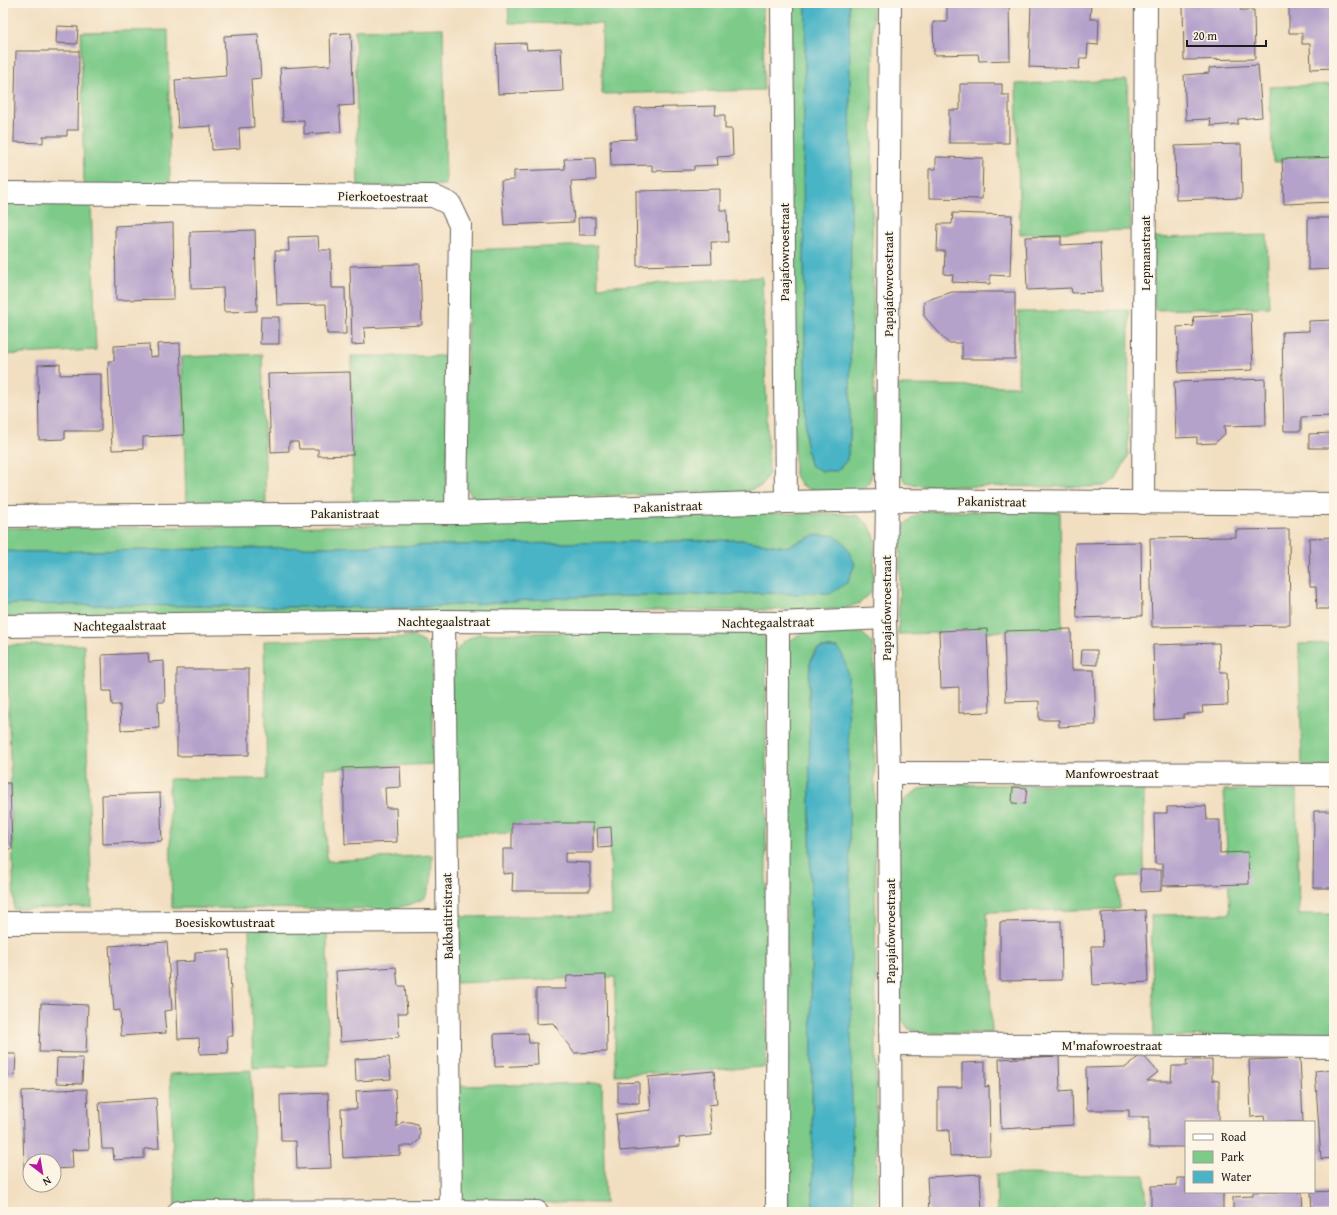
<svg xmlns="http://www.w3.org/2000/svg" width="1337" height="1215" font-family="'Gentium Book Plus',serif">
	<rect width="100%" height="100%" fill="#fcf5e5"/>
	<filter id="ink" filterUnits="userSpaceOnUse"><feTurbulence type="fractalNoise" baseFrequency=".025" numOctaves="2"/><feDisplacementMap in="SourceGraphic" scale="8" xChannelSelector="R" yChannelSelector="G"/><feConvolveMatrix kernelMatrix="1 2 1 2 8 2 1 2 1" color-interpolation-filters="sRGB"/></filter>
	<filter id="wash" filterUnits="userSpaceOnUse"><feTurbulence type="fractalNoise" baseFrequency=".012" numOctaves="4" result="noise"/><feDisplacementMap in="SourceGraphic" scale="16" xChannelSelector="R" yChannelSelector="G"/><feGaussianBlur stdDeviation="0.9" result="paint"/><feColorMatrix in="noise" values="0 0 0 0 0 0 0 0 0 0 0 0 0 0 0 0 0 1.4 0 .05"/><feComposite in="paint" operator="in"/></filter>
	<g filter="url(#wash)">
		<rect width="100%" height="100%" fill="#f2dfc1"/>
		<g fill="#7dca89" stroke="#4c7352">
			<path d="M508,3h255l1,87 -162,4v-70l-93,-1z"/>
			<path d="M785,3h21l-3,159 3,283 4,20 27,6 10,-11 3,-21 1,-278 -2,-158h24l-1,192 3,267 -5,19 -10,11 -50,-2 -10,-6 -5,-9z"/>
			<path d="M443,28l3,157 -88,2 -3,-157z"/>
			<path d="M168,30l2,154 -86,2 -3,-154z"/>
			<path d="M1127,80l4,150 -111,4 -4,-150z"/>
			<path d="M1334,84v76l-61,2 -4,-75z"/>
			<path d="M91,202l5,148 -93,5v-149l4,-2z"/>
			<path d="M1267,235l2,72 -115,3 -1,-72z"/>
			<path d="M597,245l1,42 164,-10 7,196 -8,13 -14,5 -266,9 -9,-4 -6,-9 2,-237z"/>
			<path d="M1129,310l-1,146 -13,24 -11,6 -14,1 -170,-1 -14,-4 -8,-11 -2,-16v-70l122,1v-74z"/>
			<path d="M262,354l4,150h-80l-4,-147z"/>
			<path d="M351,356h99l-4,144 -9,6h-84z"/>
			<path d="M926,511l134,1 2,118 -164,4 3,-104 10,-12z"/>
			<path d="M765,513l78,1 15,2 10,8 7,13 -2,47 -3,10 -10,9 -17,6 -840,9v-14l399,4 40,-2 131,-9 144,-2 41,-2 42,1 17,-2 13,2 -15,-59 -29,12 -45,-7 -710,12 -28,-1v-23l345,-2 279,-11z"/>
			<path d="M748,629l10,4 8,6v428l-151,8v-98l-160,6 -2,-66 159,-2 -3,-85 -154,5 -4,-172c7,-18 10,-20 27,-29z"/>
			<path d="M851,629l12,5 9,8 2,15 3,555h-24l-2,-122 -13,-442c-5,0 -12,-1 -17,0 -13,3 -11,22 -12,32l4,532h-25l-3,-557 5,-14 14,-10z"/>
			<path d="M413,637l11,5 9,14v108l-109,5 3,92 105,-6 -1,27 -6,16 -16,7 -18,4 -219,-1 -3,-129h98l-3,-138z"/>
			<path d="M1334,643v124l-32,-1 -3,-122z"/>
			<path d="M7,645h77l8,262 -78,2z"/>
			<path d="M1144,784v92l-26,1 2,32 -133,3 5,121h-69l-14,-4 -9,-11 -3,-209c11,-15 19,-19 37,-24z"/>
			<path d="M1224,790h73l2,124h35v121l-180,2 -3,-122 79,-1z"/>
			<path d="M327,927l1,138 -75,3 -4,-140z"/>
			<path d="M251,1070l5,131 -81,4 -5,-131z"/>
			<path d="M602,1083l3,120 -146,-1 -2,-116z"/>
			<path d="M996,1174l149,1 2,37h-150z"/>
		</g>
		<g fill="#49b4c6" stroke="#326871">
			<path d="M806,3h43l2,158 -1,278 -3,21 -10,11h-15l-12,-6 -4,-20 -3,-283z"/>
			<path d="M815,535h18l12,9 10,20 -7,18 -18,12 -13,-2 -17,2 -42,-1 -41,2 -144,2 -131,9 -40,2 -399,-4v-53l28,1 710,-12 45,7z"/>
			<path d="M821,648h16c8,8 9,18 11,28l5,536h-40l-4,-532c1,-13 0,-25 12,-32z"/>
		</g>
		<g id="blocks">
			<g fill="#b5a2cb">
				<path d="M947,3h62l1,57 -31,1 -1,-7 -44,1 -1,-33h14z"/>
				<path d="M1031,3h60l-1,16h9l-1,26 -10,-1 -1,14h-7l-1,11 -50,-2z"/>
				<path d="M1183,3h57v7h14l1,49 -71,1z"/>
				<path d="M1274,3h60v65l-23,1 -1,-25h-8v-11h-13v-28h-15z"/>
				<path d="M57,26l21,1 -1,17 -21,-1z"/>
				<path d="M351,33l3,72 -15,1 2,26 -37,2v-14l-21,1 -3,-53 51,-3 -1,-31z"/>
				<path d="M258,34l3,44 -10,1 3,48 -15,1 1,20 -28,2 -1,-24 -33,2 -3,-48 51,-4 -2,-40z"/>
				<path d="M526,43l1,7 34,-2 2,43 -65,3 -2,-50z"/>
				<path d="M16,51h63l-1,79h-11v6h-24v7l-29,-1z"/>
				<path d="M1258,65l4,52 -24,2v5l-27,2 -1,-7 -24,1 -2,-45 25,-2v-5z"/>
				<path d="M960,84h42v11h7v48h-60v-33h11z"/>
				<path d="M716,106l-1,9h10v14h7l1,27 -16,1 1,8 -24,1v4l-42,1v-6l-41,1 -1,-26 26,-1 -1,-31z"/>
				<path d="M1241,144l1,54 -66,2 -1,-54z"/>
				<path d="M936,157l47,1 -1,41 -53,-1v-29h7z"/>
				<path d="M1334,157v45l-50,2 -2,-45z"/>
				<path d="M595,158l1,22 -25,1 3,41 -70,3 -3,-44 13,-1v-9l51,-2 -1,-10z"/>
				<path d="M720,189v21h7l1,32h-17l1,22 -75,2 -1,-75z"/>
				<path d="M953,213l59,2 -2,61 -20,-1v9l-38,-2 1,-7 -9,-1 1,-23h-8l1,-27h14z"/>
				<path d="M595,217v18h-16l-1,-17z"/>
				<path d="M1308,218h26v51l-26,1z"/>
				<path d="M173,223l1,76 -58,1 -1,-74z"/>
				<path d="M255,230l2,81 -33,1 -1,-24 -32,1 -1,-57z"/>
				<path d="M318,236l1,14h12l1,38h13l1,46h-19l-1,-30 -49,1 -2,-54h14l-1,-14z"/>
				<path d="M1061,236v9l39,-2 2,49 -30,1 -1,-5 -44,2 -2,-53z"/>
				<path d="M420,264l2,61 -58,3 1,16 -13,1 -2,-79z"/>
				<path d="M952,292h63v67h-53v-16h-14l-24,-27v-15z"/>
				<path d="M1251,314l2,56 -74,3 -2,-46 17,-1 -1,-9z"/>
				<path d="M261,317h18v27h-19z"/>
				<path d="M1334,320v96l-33,1v14h-17l-2,-99 27,-1v-10z"/>
				<path d="M180,343l4,92 -41,2v12l-31,1 -4,-89h6v-15l35,-2 1,13 8,-1 -1,-12z"/>
				<path d="M60,364v11l41,-1v57h-36v8l-26,1 -1,-75z"/>
				<path d="M350,372l3,83 -35,1v-7h-19l-1,-7h-9v9l-18,1 -3,-78z"/>
				<path d="M1265,379l1,46 -42,1 1,8 -10,9 -18,1v-7l-21,1 -2,-56z"/>
				<path d="M1334,433v15h-25v-14z"/>
				<path d="M1289,529l1,96 -138,2 -2,-89 86,-1v-7z"/>
				<path d="M1334,537v72h-17l-1,-22h-6l-1,-49z"/>
				<path d="M1141,542l1,74 -65,2 -2,-75z"/>
				<path d="M987,629l3,83 -31,1v-26l-18,1 -2,-57z"/>
				<path d="M1071,629l1,41h22l2,55 -37,2v-7h-20v-19l-33,1 -2,-71z"/>
				<path d="M1219,643l1,30h7l1,32 -26,1 1,7 -20,1 1,4 -29,2 -2,-75z"/>
				<path d="M1082,650h15v15l-16,-1z"/>
				<path d="M148,653l1,9 15,-1 1,41h-7l1,26 -38,2 -1,-25h-8l-1,-14h-8l-1,-36z"/>
				<path d="M177,669h72v86l-72,1z"/>
				<path d="M3,697h1l1,30 -2,1z"/>
				<path d="M400,766l1,21 -16,1 1,20h10l1,34 -52,2 -2,-76z"/>
				<path d="M3,783h7l2,66h-9z"/>
				<path d="M1013,787l14,1 -2,16 -13,-1z"/>
				<path d="M160,793l2,48 -59,3 -1,-49z"/>
				<path d="M1206,806l1,14h13v33l28,-1 1,32 -86,2v-22h-8l-1,-51h13v-6z"/>
				<path d="M1314,811h20v77h-21z"/>
				<path d="M512,823h81v30h-28v9l25,1v28h-78l1,-18 -10,1v-25h9z"/>
				<path d="M611,827l1,20 -14,1 -1,-20z"/>
				<path d="M1140,870h21v21l-20,1z"/>
				<path d="M1145,910l3,72 -55,3 -2,-39h12l-2,-33z"/>
				<path d="M1061,921l1,59 -62,1v-59z"/>
				<path d="M167,942l5,68 -8,1 2,22 -45,3 -1,-26 -6,1 -5,-65z"/>
				<path d="M229,950l4,86h-6l1,17 -28,1 -1,-16 -21,1 -3,-77 20,-1v-9z"/>
				<path d="M396,967l2,19h7l2,27h-9l1,24 -59,5 -4,-71z"/>
				<path d="M606,975l1,77 -33,1 -21,-30 -17,1v-35h30l1,-13z"/>
				<path d="M41,1003l47,2 -2,48 -47,-1z"/>
				<path d="M528,1033l1,10h8l1,22 -43,2 -1,-33z"/>
				<path d="M3,1054h13l-1,21 -12,-1z"/>
				<path d="M1142,1054l16,18 -11,9h24l1,-15h15l-1,-6h26v20l7,1v41h-33v25h-37v-30h-20v-7h-42l-1,-42 40,-1z"/>
				<path d="M1059,1056l1,35 12,-1 1,35 -72,4 -2,-70z"/>
				<path d="M389,1057l2,22 -35,2 -1,-22z"/>
				<path d="M57,1058h26l-1,26 -26,-1z"/>
				<path d="M1300,1058l3,64h-38l-1,-6 -13,1 -2,-57z"/>
				<path d="M985,1062v25l4,-1 1,69 -40,1 -1,-26 -11,1v-44h24v-24z"/>
				<path d="M1334,1069v89l-13,1 -6,-88z"/>
				<path d="M714,1071l3,33 -8,1 3,30 -33,3 1,8 -60,5 -4,-37 35,-4 -3,-33z"/>
				<path d="M639,1082v21h-21v-20z"/>
				<path d="M87,1089l2,60 -17,1 1,18 -19,1v-8h-24v9h-6l-2,-79z"/>
				<path d="M395,1089l2,38 5,-5h8l7,2 3,8 -1,8 -7,6h-12v9l-57,3 -2,-49h16l-1,-18z"/>
				<path d="M328,1093l3,75 -34,1 -1,-28h-15l-1,-46z"/>
				<path d="M156,1098l3,50 -15,1v9l-30,2 -1,-11h-11l-3,-47z"/>
				<path d="M3,1130h1l1,22h-2z"/>
				<path d="M980,1174l2,38h-53l-2,-35z"/>
				<path d="M1177,1178h9v14h37v20h-72v-26l26,-1z"/>
				<path d="M1334,1191v21h-22l-1,-20z"/>
				<path d="M1253,1192h49l1,20h-70v-15l20,-1z"/>
			</g>
		</g>
	</g>
	<g filter="url(#ink)">
		<use href="#blocks" fill-opacity="0" stroke="#676056" stroke-width="1"/>
		<g fill="none" stroke-linecap="round" stroke-linejoin="round">
			<defs>
				<g id="minor">
					<path d="M782,3l4,499"/>
					<path d="M890,3l-3,497 -2,118 4,155 2,439"/>
					<path d="M3,193l430,3 17,8 10,21 -4,288"/>
					<path d="M1143,503l3,-500"/>
					<path d="M3,516l453,-3 330,-11 101,-2 447,4"/>
					<path d="M444,621l7,591"/>
					<path d="M3,626l441,-5 334,2 107,-5"/>
					<path d="M889,773l445,1"/>
					<path d="M3,923l444,-2"/>
					<path d="M891,1044l443,3"/>
					<path d="M179,1212l272,-1 86,1"/>
					<path d="M777,1212l1,-589"/>
				</g>
			</defs>
			<use href="#minor" stroke="#676056" stroke-width="24"/>
			<use href="#minor" stroke="#fff" stroke-width="22"/>
		</g>
	</g>
	<g text-anchor="middle" stroke-width="3" stroke-linejoin="round" paint-order="stroke">
		<g font-size="13" fill="#1c1c1c" stroke="#fcf5e5">
			<text transform="translate(383 196) rotate(1)" y="5">Pierkoetoestraat</text>
			<text transform="translate(784 252) rotate(-90)" y="5">Paajafowroestraat</text>
			<text transform="translate(1145 253) rotate(-90)" y="5">Lepmanstraat</text>
			<text transform="translate(888 284) rotate(-90)" y="5">Papajafowroestraat</text>
			<text transform="translate(992 501) rotate(1)" y="5">Pakanistraat</text>
			<text transform="translate(668 506) rotate(-2)" y="5">Pakanistraat</text>
			<text x="345" y="518">Pakanistraat</text>
			<text transform="translate(886 608) rotate(-90)" y="5">Papajafowroestraat</text>
			<text x="444" y="626">Nachtegaalstraat</text>
			<text transform="translate(768 622) rotate(-1)" y="5">Nachtegaalstraat</text>
			<text transform="translate(120 625) rotate(-1)" y="5">Nachtegaalstraat</text>
			<text x="1112" y="778">Manfowroestraat</text>
			<text transform="translate(447 916) rotate(-91)" y="5">Bakbatitristraat</text>
			<text x="225" y="927">Boesiskowtustraat</text>
			<text transform="translate(890 931) rotate(-90)" y="5">Papajafowroestraat</text>
			<text x="1112" y="1050">M'mafowroestraat</text>
		</g>
	</g>
	<rect width="1337" height="1215" fill="none" stroke="#fcf5e5" stroke-width="16"/>
	<rect x="1185" y="1121" width="130" height="72" fill="#fcf5e5" stroke="#a29e95"/>
	<rect x="1193" y="1134" width="20" height="6" fill="#ffffff" stroke="#a29e95"/>
	<text x="1221" y="1141" font-size="12" fill="#1c1c1c">Road</text>
	<rect x="1193" y="1151" width="20" height="12" fill="#7dca89" stroke="#a29e95"/>
	<text x="1221" y="1161" font-size="12" fill="#1c1c1c">Park</text>
	<rect x="1193" y="1171" width="20" height="12" fill="#49b4c6" stroke="#a29e95"/>
	<text x="1221" y="1181" font-size="12" fill="#1c1c1c">Water</text>
	<g transform="translate(42 1173) rotate(149)"><circle r="19" fill="#fcf5e5" stroke="#a29e95"/>
	<path d="M0-3L7 15L0 10L-7 15Z" fill="#b5179e"/>
	<text y="-6" font-size="11" font-weight="bold" text-anchor="middle" fill="#1c1c1c">N</text>
	</g>
	<path d="M1187 40v6h79v-6" fill="none" stroke="#1c1c1c" stroke-width="2"/>
	<text x="1193" y="40" font-size="12" fill="#1c1c1c" stroke="#fcf5e5" stroke-width="3" paint-order="stroke">20 m</text>
</svg>
